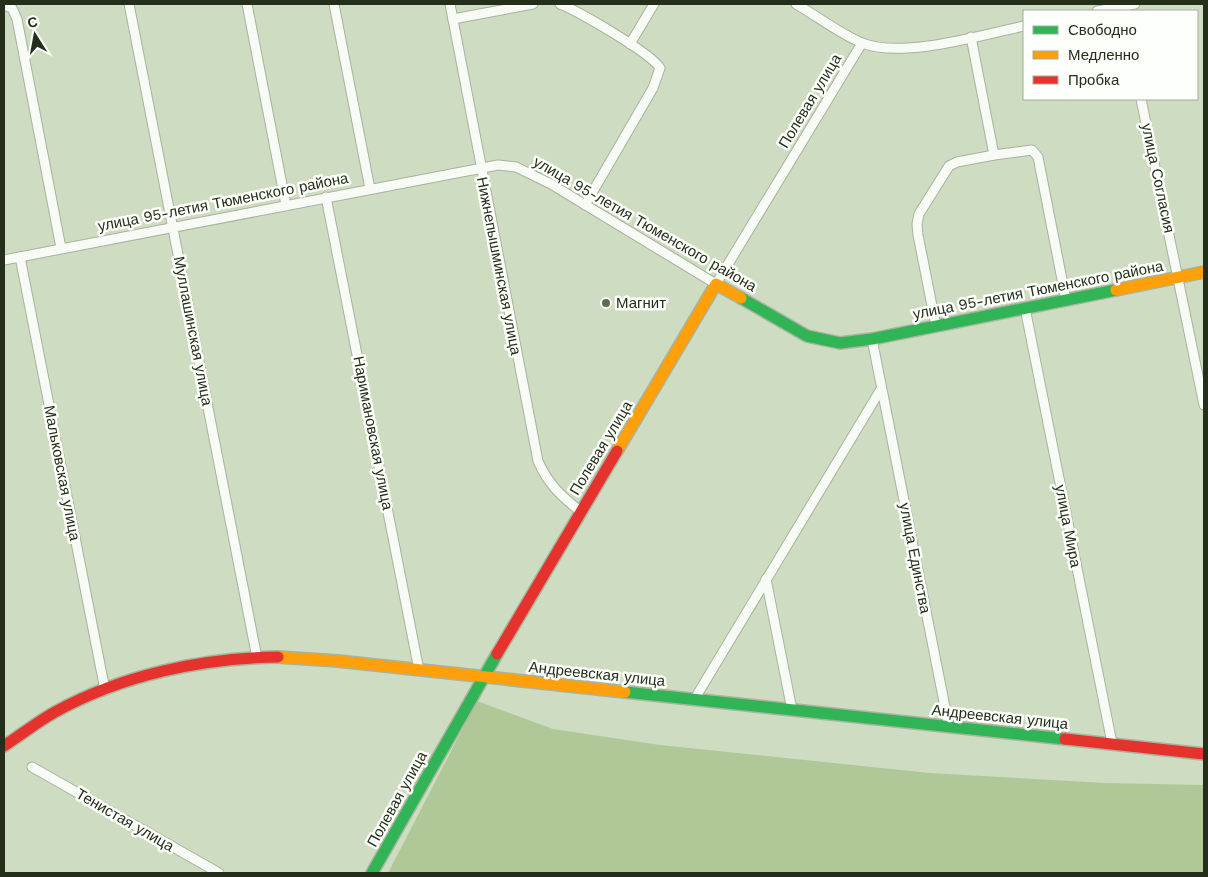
<svg xmlns="http://www.w3.org/2000/svg" width="1208" height="877" font-family="'Work Sans',sans-serif">
	<rect width="100%" height="100%" fill="#cedcc1"/>
	<path fill="#b0c897" d="M477,701l76,28 107,16 270,28 175,10 99,2v88h-816z"/>
	<g fill="none" stroke-linecap="round" stroke-linejoin="round">
		<defs>
			<g id="street">
				<path d="M129,4l128,654"/>
				<path d="M247,4l39,201"/>
				<path d="M334,4l36,185"/>
				<path d="M450,4l88,457c10,23 23,35 42,50"/>
				<path d="M560,4c18,7 91,49 100,64l-7,20 -68,117"/>
				<path d="M796,4c21,12 44,30 66,39 41,16 119,-8 162,-17"/>
				<path d="M4,5l8,3 5,11 44,229"/>
				<path d="M1097,11l38,-7"/>
				<path d="M453,19l80,-15"/>
				<path d="M971,37l23,118 38,-5 6,7 28,143"/>
				<path d="M630,44l24,-40"/>
				<path d="M1141,99l63,306"/>
				<path d="M326,197l93,473"/>
				<path d="M20,257l85,433"/>
				<path d="M4,260l494,-95 18,2 35,17 165,100 146,-241"/>
				<path d="M1025,308l87,435"/>
				<path d="M936,326l-18,-91 -1,-11 2,-10 30,-48 8,-4 37,-7"/>
				<path d="M872,339l77,388"/>
				<path d="M766,579l26,131"/>
				<path d="M694,700l187,-311"/>
				<path d="M32,767l187,106"/>
			</g>
			<g id="fast">
				<path d="M741,298l66,38 33,7 32,-4 244,-49"/>
				<path d="M625,692l440,47"/>
				<path d="M372,873l125,-219"/>
			</g>
			<g id="slow">
				<path d="M1116,290l88,-18"/>
				<path d="M617,451l99,-167 25,14"/>
				<path d="M278,657l60,4 287,31"/>
			</g>
			<g id="jam">
				<path d="M497,654l120,-203"/>
				<path d="M1065,739l139,15"/>
				<path d="M4,746c17,-11 33,-24 51,-34 67,-37 147,-54 223,-55"/>
			</g>
		</defs>
		<use href="#street" stroke="#a8b39e" stroke-width="11"/>
		<use href="#fast" stroke="#a8b39e" stroke-width="14"/>
		<use href="#slow" stroke="#a8b39e" stroke-width="14"/>
		<use href="#jam" stroke="#a8b39e" stroke-width="14"/>
		<use href="#street" stroke="#f8faf6" stroke-width="9"/>
		<use href="#fast" stroke="#30b455" stroke-width="11"/>
		<use href="#slow" stroke="#ff9f0a" stroke-width="11"/>
		<use href="#jam" stroke="#e5322d" stroke-width="11"/>
	</g>
	<circle fill="#606b55" stroke="#fcfffa" stroke-width="2" cx="606" cy="303" r="5"/>
	<g text-anchor="middle" stroke-width="5" stroke-linejoin="round" paint-order="stroke">
		<g font-size="15" fill="#242e1b" stroke="#fcfffa">
			<text transform="translate(810 101) rotate(-59)" y="5">Полевая улица</text>
			<text transform="translate(1158 178) rotate(78)" y="5">улица Согласия</text>
			<text transform="translate(223 202) rotate(-11)" y="5">улица 95-летия Тюменского района</text>
			<text transform="translate(645 224) rotate(30)" y="5">улица 95-летия Тюменского района</text>
			<text transform="translate(499 266) rotate(79)" y="5">Нижнепышминская улица</text>
			<text transform="translate(1038 290) rotate(-11)" y="5">улица 95-летия Тюменского района</text>
			<text transform="translate(193 331) rotate(79)" y="5">Муллашинская улица</text>
			<text transform="translate(373 433) rotate(79)" y="5">Наримановская улица</text>
			<text transform="translate(601 448) rotate(-59)" y="5">Полевая улица</text>
			<text transform="translate(62 473) rotate(79)" y="5">Мальковская улица</text>
			<text transform="translate(1068 526) rotate(79)" y="5">улица Мира</text>
			<text transform="translate(915 558) rotate(79)" y="5">улица Единства</text>
			<text transform="translate(597 674) rotate(6)" y="5">Андреевская улица</text>
			<text transform="translate(1000 717) rotate(6)" y="5">Андреевская улица</text>
			<text transform="translate(397 799) rotate(-61)" y="5">Полевая улица</text>
			<text transform="translate(125 820) rotate(30)" y="5">Тенистая улица</text>
		</g>
		<g font-size="15" fill="#242e1b" stroke="#fcfffa" text-anchor="start">
			<text x="616" y="308">Магнит</text>
		</g>
	</g>
	<rect width="1208" height="877" fill="none" stroke="#242e1b" stroke-width="10"/>
	<rect x="1023" y="10" width="175" height="90" fill="#fcfffa" stroke="#a6aba1"/>
	<rect x="1033" y="26" width="25" height="8" fill="#30b455" stroke="#a6aba1"/>
	<text x="1068" y="35" font-size="15" fill="#242e1b">Свободно</text>
	<rect x="1033" y="51" width="25" height="8" fill="#ff9f0a" stroke="#a6aba1"/>
	<text x="1068" y="60" font-size="15" fill="#242e1b">Медленно</text>
	<rect x="1033" y="76" width="25" height="8" fill="#e5322d" stroke="#a6aba1"/>
	<text x="1068" y="85" font-size="15" fill="#242e1b">Пробка</text>
	<g transform="translate(35 35) rotate(349)" stroke="#fcfffa" stroke-width="4" paint-order="stroke">
	<path d="M0-4L9 19L0 12L-9 19Z" fill="#242e1b"/>
	<text y="-8" font-size="14" font-weight="bold" text-anchor="middle" fill="#242e1b">С</text>
	</g>
</svg>
